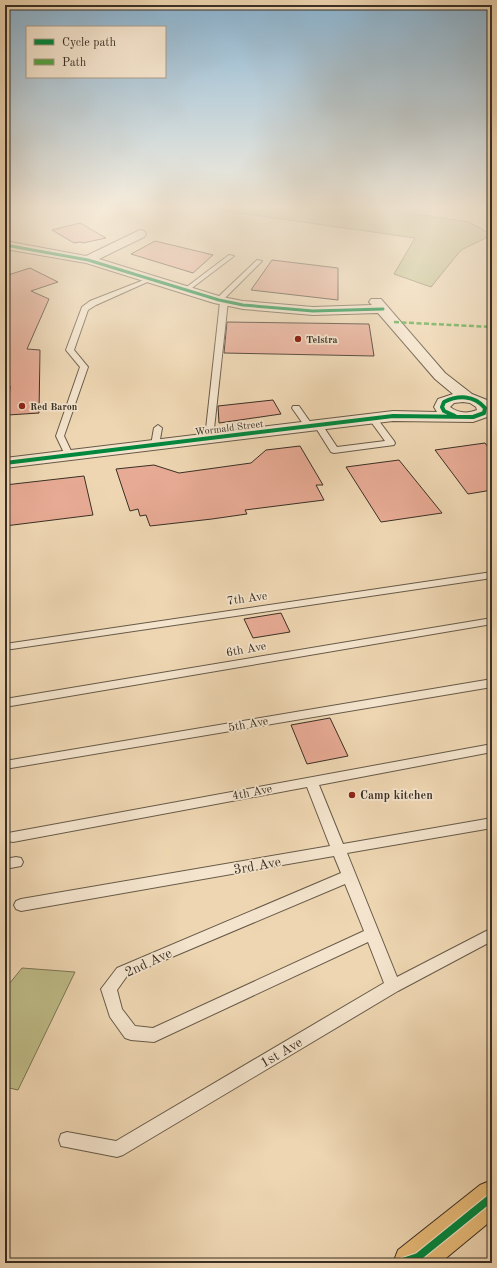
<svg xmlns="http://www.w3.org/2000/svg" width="497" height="1268" font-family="'Old Standard TT',serif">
	<rect width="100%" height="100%" fill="#eed6b2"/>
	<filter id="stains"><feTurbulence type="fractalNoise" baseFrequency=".005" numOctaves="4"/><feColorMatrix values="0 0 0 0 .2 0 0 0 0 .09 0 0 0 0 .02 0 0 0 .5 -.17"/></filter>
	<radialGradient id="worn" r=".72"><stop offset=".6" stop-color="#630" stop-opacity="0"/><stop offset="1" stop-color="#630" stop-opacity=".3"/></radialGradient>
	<g fill="#bebc88" stroke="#7c7656">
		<path d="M204,208h170l95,14 23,13 -31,15 -30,37 -37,-13 21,-36z"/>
		<path d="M22,968l53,4 -57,118 -13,-3v-98z"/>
	</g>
	<g fill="#e7aa94" stroke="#3a3025">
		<path d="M80,223l26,15 -23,5 -3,-1 -6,1 -22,-13z"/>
		<path d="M155,241l46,11 12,3 -20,18 -62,-19z"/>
		<path d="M272,260l66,8v32l-87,-10z"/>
		<path d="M30,268l28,14 -27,9 18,8 -22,50 13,1 -1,63 -31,2 2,-29h-5v-110z"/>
		<path d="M227,322l142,2 5,32 -150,-3z"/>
		<path d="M273,400l8,14 -62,9 -1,-17z"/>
		<path d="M485,443l7,9v38l-24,4 -33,-44z"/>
		<path d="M300,446l23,39h-7l8,15 -79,10 2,4 -35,5 -62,7 -4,-11 -6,1 -2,-7 -8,2 -14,-42 38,-4 25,8 72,-10 15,-13z"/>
		<path d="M399,460l43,53 -61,9 -35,-55z"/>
		<path d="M84,476l9,39 -88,11v-41z"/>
		<path d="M281,613l9,19 -37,6 -9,-19z"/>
		<path d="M330,718l18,38 -41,8 -16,-39z"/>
	</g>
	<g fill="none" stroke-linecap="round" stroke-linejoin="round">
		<defs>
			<g id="service">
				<path d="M229,255l5,1 -46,35h-4v-2z"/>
				<path d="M257,260l5,1 -38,38 4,2 -15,137 -1,2h-6l-1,-2 15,-136 -5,-2z"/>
				<path d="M149,278l5,1 -58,26 -8,5 -14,40 14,17 -24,69 9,19 -4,3 -3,-1 -10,-21 24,-69 -14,-17 16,-43 8,-6z"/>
				<path d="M293,406h6l14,20 -1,2h-6l-14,-20z"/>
				<path d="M373,416l3,1 18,24 1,2 -1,2 -60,8 -3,-1 -17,-27 1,-2h6l16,24 48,-6 -16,-22z"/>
				<path d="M158,425l4,3 -3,17 -4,3 -4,-3 3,-17z"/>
				<path d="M492,572v6l-487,72v-6z"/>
				<path d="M492,618v6l-487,83v-8z"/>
				<path d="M492,679v8l-487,82v-8z"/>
				<path d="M492,744v8l-173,33 24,59 149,-26v10l-145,25 50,124 95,-49v13l-94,50 -275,164 -6,2 -56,-11 -2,-6 2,-6 6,-2 49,9 268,-158 -16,-41 -214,100 -23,-2 -6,-2 -15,-21 -9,-28 16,-21 224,-95 -7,-17 -313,55 -5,-2 -2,-4 2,-4 5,-2 309,-53 -23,-59 -294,55 -5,-1 -2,-4 2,-4zM345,884l19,47 -211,97 -18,-2 -13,-17 -5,-19 10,-14z"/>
				<path d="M16,857l5,1 2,4 -2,4 -16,3v-10z"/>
			</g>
			<path id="minor" d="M140,230l4,1 2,3 -2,3 -45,22 123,38 21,4 70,6 59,-2 -3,-3 2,-3h10l64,74 27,21 15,6 5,7v6l-2,3 -17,6 -80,-1 -388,47v-10l388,-47 44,1 -3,-5 4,-8 15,-5 -18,-15 -57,-66 -65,2 -70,-6 -29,-6 -128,-40 -81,-14v-8l81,15zM463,402l7,1 6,4 1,3c-10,4 -19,3 -27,-3l4,-4z"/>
			<path id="motorway" d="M492,1180v40l-52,43h-47l5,-13 82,-65z"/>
		</defs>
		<use href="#service" stroke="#675a48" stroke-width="2"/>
		<use href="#minor" stroke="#675a48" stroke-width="2"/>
		<use href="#motorway" stroke="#3a3025" stroke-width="2"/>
		<use href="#service" fill="#f4e4cd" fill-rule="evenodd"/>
		<use href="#minor" fill="#f4e4cd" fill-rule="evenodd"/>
		<use href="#motorway" fill="#e7bb79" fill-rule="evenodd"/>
		<path stroke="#54a442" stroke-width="2.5" stroke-dasharray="5 2.5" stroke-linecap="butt" d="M394,322l98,5"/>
		<defs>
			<path id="cycleway-far2" d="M5,245l83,15 131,40 24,5 70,6 70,-2"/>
			<path id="cycleway-far1" d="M5,463l388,-47 80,1 11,-4 1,-5c-11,-13 -27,-13 -41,-6l-2,5 2,4 11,5"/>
			<path id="cycleway" d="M400,1263l18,-6 74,-60"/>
		</defs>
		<use href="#cycleway-far2" stroke="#f4e4cd" stroke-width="4.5"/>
		<use href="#cycleway-far1" stroke="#f4e4cd" stroke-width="6"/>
		<use href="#cycleway" stroke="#f4e4cd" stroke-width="10"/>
		<use href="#cycleway-far2" stroke="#00873e" stroke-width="3"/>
		<use href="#cycleway-far1" stroke="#00873e" stroke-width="4"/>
		<use href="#cycleway" stroke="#00873e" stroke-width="8"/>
	</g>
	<linearGradient id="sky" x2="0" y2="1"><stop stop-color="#8ab5d4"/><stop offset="0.54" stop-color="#f7eddc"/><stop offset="1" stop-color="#f7eddc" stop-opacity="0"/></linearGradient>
	<rect width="497" height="385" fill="url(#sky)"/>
	<g fill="#8f2418" stroke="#f4e4cd" stroke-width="1.5">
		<circle cx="298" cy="339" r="4"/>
		<circle cx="22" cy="406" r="4"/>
		<circle cx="352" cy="795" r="4"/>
	</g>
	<g text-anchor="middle" stroke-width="3.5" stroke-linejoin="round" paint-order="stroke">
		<g font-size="10" font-weight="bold" fill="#3a3025" stroke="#f4e4cd" text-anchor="start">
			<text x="306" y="343">Telstra</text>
			<text x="30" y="410">Red Baron</text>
		</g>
		<g font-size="10" fill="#3a3025" stroke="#f4e4cd">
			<text transform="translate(229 427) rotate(-7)" y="4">Wormald Street</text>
		</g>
		<g font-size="12" fill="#3a3025" stroke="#f4e4cd">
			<text transform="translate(247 598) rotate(-8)" y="4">7th Ave</text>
			<text transform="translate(246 649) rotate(-10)" y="4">6th Ave</text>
			<text transform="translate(248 724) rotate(-10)" y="4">5th Ave</text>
			<text transform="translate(252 792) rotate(-11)" y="4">4th Ave</text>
		</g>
		<g font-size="12" font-weight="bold" fill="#3a3025" stroke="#f4e4cd" text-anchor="start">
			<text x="360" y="799">Camp kitchen</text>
		</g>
		<g font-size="14" fill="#3a3025" stroke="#f4e4cd">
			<text transform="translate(257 865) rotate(-10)" y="5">3rd Ave</text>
			<text transform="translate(148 962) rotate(-25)" y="5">2nd Ave</text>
			<text transform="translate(281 1052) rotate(-30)" y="5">1st Ave</text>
		</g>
	</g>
	<rect width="497" height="1268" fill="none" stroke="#eed6b2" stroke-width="20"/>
	<rect x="6" y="6" width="485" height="1256" fill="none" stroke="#3a3025" stroke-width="2"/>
	<rect x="10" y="10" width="477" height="1248" fill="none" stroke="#3a3025"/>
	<rect x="26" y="26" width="140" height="52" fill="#f4e4cd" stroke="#aa9c8a"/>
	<rect x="34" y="39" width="20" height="6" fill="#00873e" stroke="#aa9c8a"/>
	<text x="62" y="46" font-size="12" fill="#3a3025">Cycle path</text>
	<rect x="34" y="59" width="20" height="6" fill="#54a442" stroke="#aa9c8a"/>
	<text x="62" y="66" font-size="12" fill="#3a3025">Path</text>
	<rect width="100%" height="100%" filter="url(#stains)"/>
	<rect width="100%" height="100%" fill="url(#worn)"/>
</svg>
